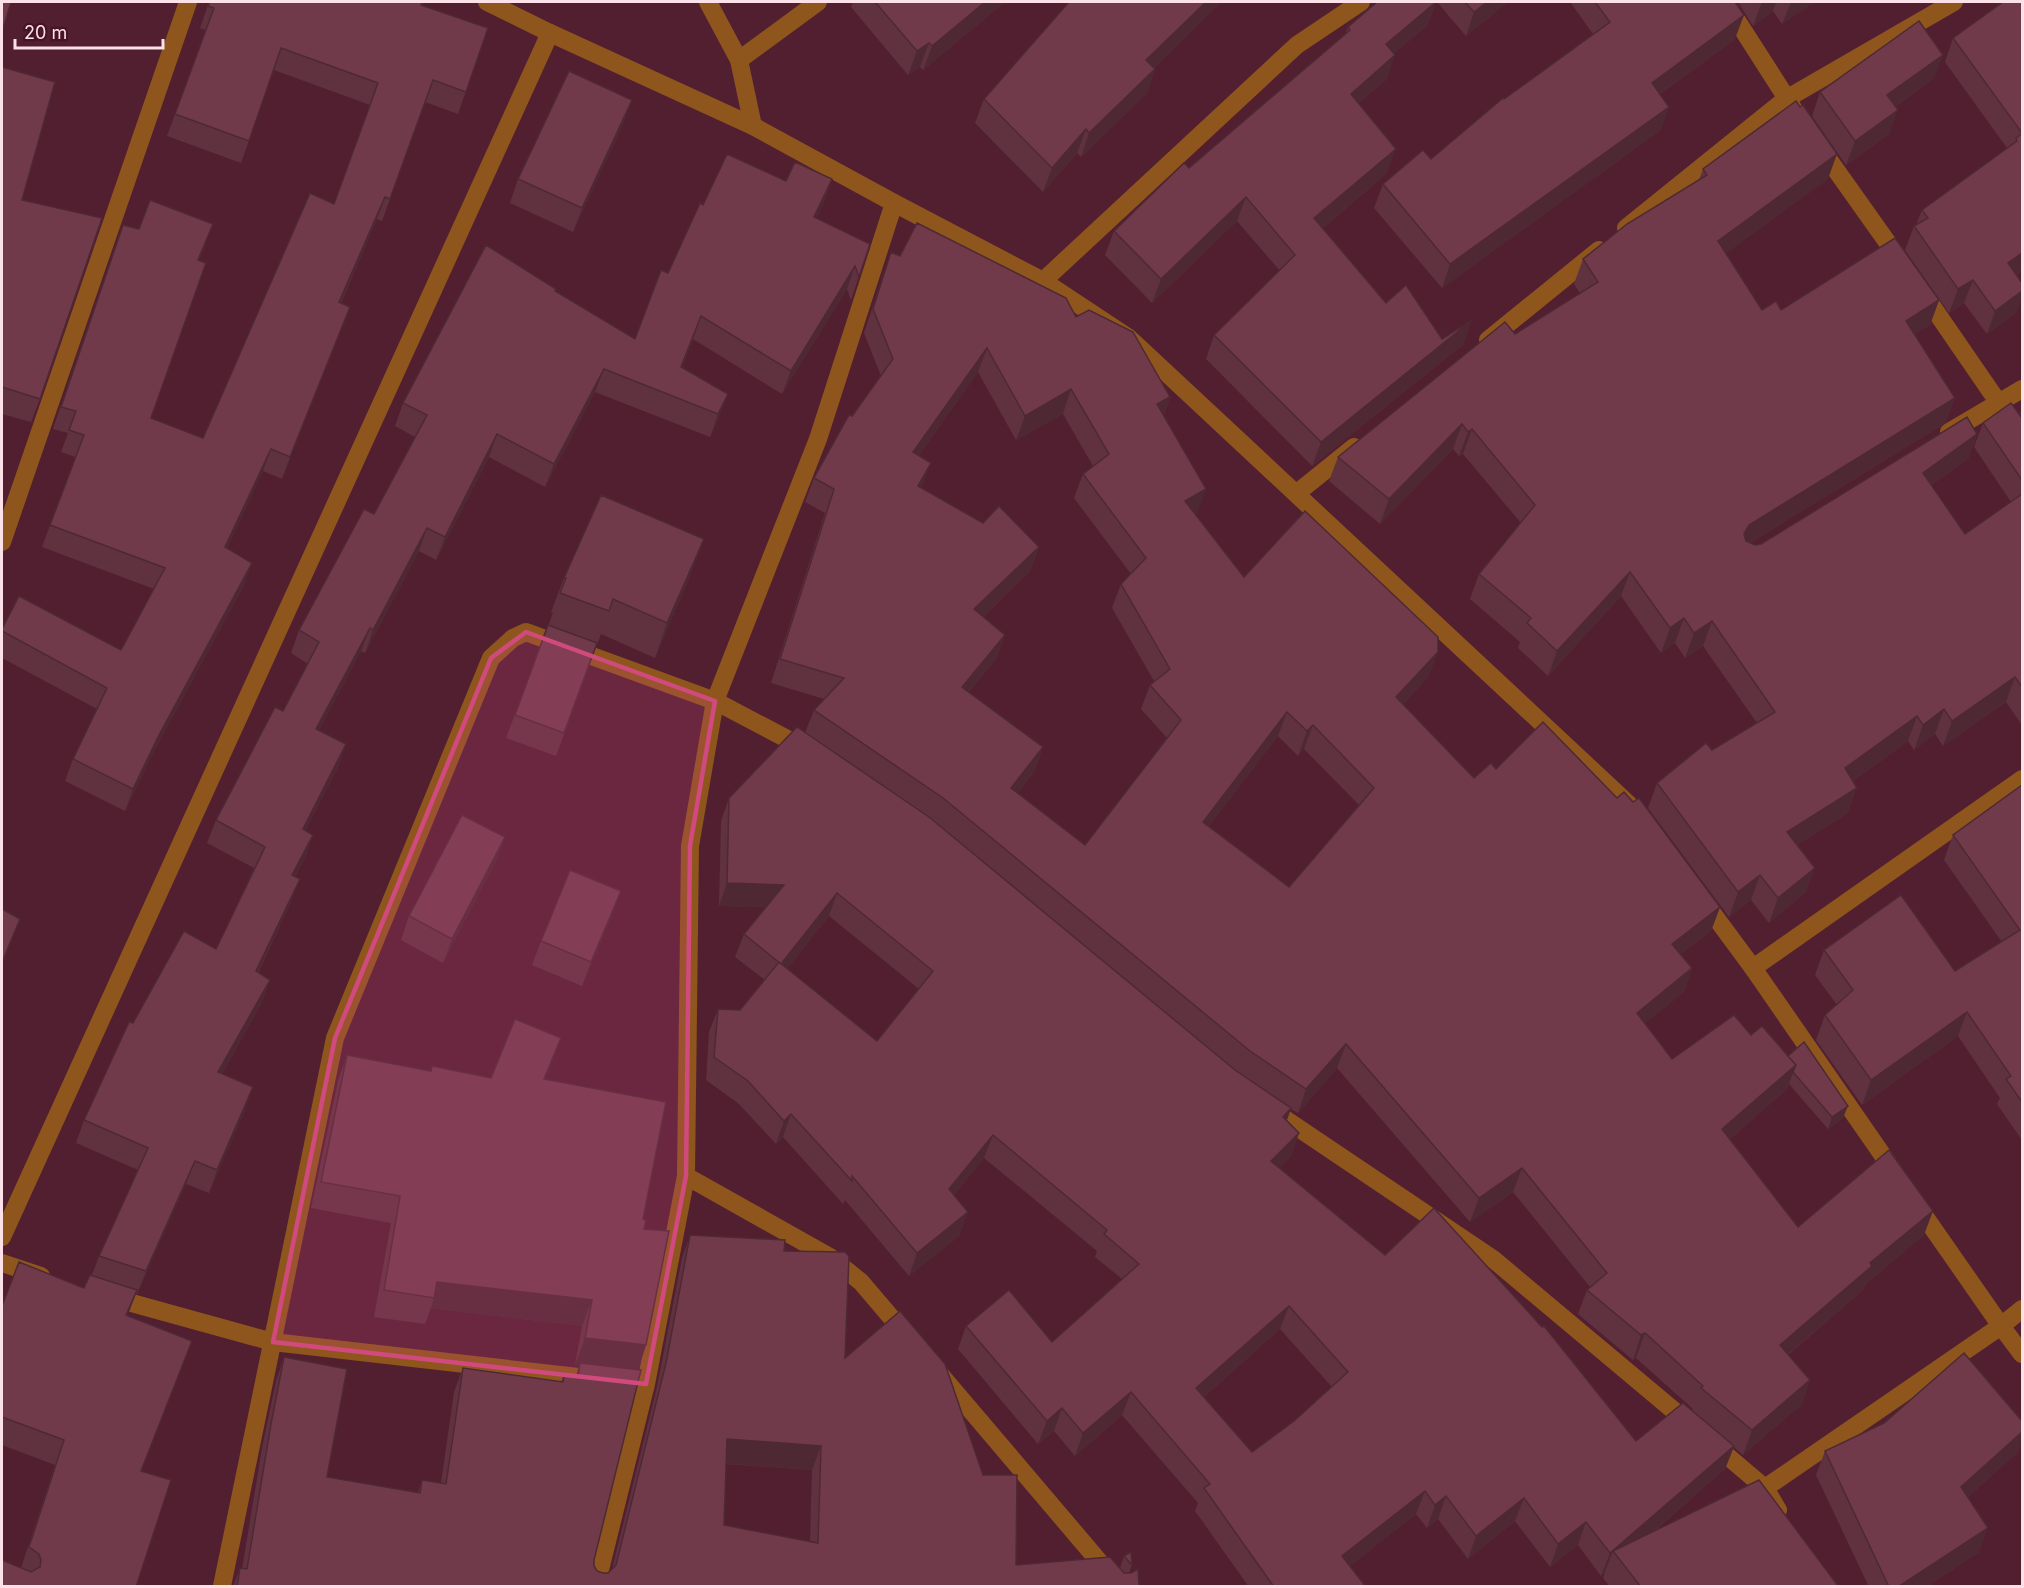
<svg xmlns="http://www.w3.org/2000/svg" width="2024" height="1588" font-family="Inter,sans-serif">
	<rect width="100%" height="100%" fill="#521f30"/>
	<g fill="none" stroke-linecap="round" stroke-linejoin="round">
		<g stroke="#8e561c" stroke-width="18">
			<path d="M487,2l63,31 203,93 141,77 149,78 86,57 508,474"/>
			<path d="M708,2l31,58 14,66"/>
			<path d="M1725,2l68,106"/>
			<path d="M739,60l79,-58"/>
			<path d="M1819,146l83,117"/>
			<path d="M1626,228l160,-129 168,-97"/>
			<path d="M1043,281l254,-236 64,-43"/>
			<path d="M1921,290l101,147"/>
			<path d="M1488,340l111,-90"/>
			<path d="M1949,432l73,-43"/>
			<path d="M1297,493l57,-46"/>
			<path d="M2,542l186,-540"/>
			<path d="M1702,899l51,69 142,205"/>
			<path d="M1753,968l269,-189"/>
			<path d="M1267,1107l226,152 198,166"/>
			<path d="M686,1176l144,81 31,25 46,54"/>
			<path d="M1916,1204l85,122 21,28"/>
			<path d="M2,1237l548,-1204"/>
			<path d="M2,1263l39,13"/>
			<path d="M110,1297l163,45 314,36"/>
			<path d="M939,1373l181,213"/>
			<path d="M1712,1443l53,45 13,22"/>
			<path d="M1765,1488l236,-162 21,-17"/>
			<path d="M222,1586l113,-548 156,-380 22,-20 13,-6 189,69 93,49"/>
			<path d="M596,1586l50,-202 40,-208 4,-330 25,-145 103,-262 76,-236"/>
		</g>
	</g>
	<g fill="#603240" fill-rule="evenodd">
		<path d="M209,2h214l-2,3 67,23 -30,86 -33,-12 -43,119 -5,-2 -36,84 9,4 -68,172 -19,-8 -36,77 17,37 -93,172 -26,54 -60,-30 8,-22 24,-50 -95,-51v-29l119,21 33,-61 -112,-42 33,-90 -14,-5 7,-19 -15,-4 62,-182 90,-1 -6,14 -48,158 52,20 131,-234 36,-99 -96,-35 -33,93 -74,-27 39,-106 -6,-2z"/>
		<path d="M853,2h152l-82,68 -3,-3 -12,8 -57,-68z"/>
		<path d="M1069,2h152l-67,66 1,1 -8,24 -66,64 -4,-4 -34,39 -68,-69 9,-24z"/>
		<path d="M1436,2l-9,24 -33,27 -7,26 -29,25 29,69 -64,55 63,75 56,36 22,5 -152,122 -106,-107 8,-24 66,-64 -43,-50 -85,82 -47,-48 9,-24 75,-63 156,-134 3,-7z"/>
		<path d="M1437,2h71l-42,34z"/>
		<path d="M1570,2h165v37l-75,55 1,36 -219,158 -68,-80 9,-24 48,-25 73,-60 89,-65z"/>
		<path d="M1738,2h76l-32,22 -9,-13 -20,15z"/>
		<path d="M2022,2v269l-5,4v37l-30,22 -23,-31 -15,10 -44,-63 9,-24 2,-1 6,-15 85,-62 -62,-86 8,-24z"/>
		<path d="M2,67l20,133 18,199 -9,23 -29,-8z"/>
		<path d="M1934,78l-39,29 -6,27 -43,31 -34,-49 8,-24z"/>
		<path d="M632,100l-9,24 -50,108 -63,-29 8,-24z"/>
		<path d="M1703,169l125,10 -102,74 36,57 177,-10 -9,25 -15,9 31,89 -196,120 5,2 6,-1 216,-110 -9,25 -37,26 34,49 46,-32 -37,-55 9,-24 37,-9 2,-8v319l-16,-23 -63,44 -8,-12 -21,16 -6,-9 -55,40 -5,32 -51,32 9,47 -37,31 -18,-23 -22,17 -81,-109 9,-25 100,-60 -54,-77 -18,12 -10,-15 -14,10 -40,-57 -73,80 -30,-28 2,-6 -50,-43 9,-25 42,-51 -58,-69 -4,2 -6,-7 -73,75 -51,-43 9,-24 242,-164 -6,-9 9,-25 116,-79z"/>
		<path d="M832,179l-8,23 -8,16 54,26 -19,56 -4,-11 -65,105 -89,-55 -11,28 46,27 -9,23 -9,20 -115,-45 -50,95 -56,-30 -53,103 -17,-9 -54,102 -4,-2 -42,79 27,14 -8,23 -33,64 8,4 -8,23 -10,19 -4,25 -33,71 12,7 -8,22 -40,72 23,36 -36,83 -23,-9 -49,110h-1l-9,22 65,25 -51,130 -5,116h-134l19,-19 34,-103 -53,-20v-139l82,-18 8,-13 7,-19 39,-86 -62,-27 8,-23 49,-97 83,-74 38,-81 -47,-25 9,-23 67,-109 25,-47 -17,-11 8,-23 75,-116 41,-77 -20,-11 8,-23 153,-114 -1,2 80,48 68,-134 83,-24z"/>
		<path d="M891,252l9,4 176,61 94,80 -6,18 33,98 -2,2 49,62 185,99 -26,28 71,74 22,-9 224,138 -9,24 -30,23 11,14 -8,24 -39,31 27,36 79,-24 11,-9 81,92 -15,11 -39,-45 -2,5 -57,50 68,88 126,8 -58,49 -3,6 -75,65 22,25 -8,24 -59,51 -9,-8 -9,22 -72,63 186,55h-229l-7,-9 2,-6 -4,4 -23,-31 -28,22 -35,-46 -47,38 -30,-40 -11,9 -11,-14 -66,52 16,21h-117l-54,-76 3,-8 -76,-88 -47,41 -21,-25 -16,13 -80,-95 8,-23 86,16 70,-63 -27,-22 2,-6 -113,-93 -30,37 6,40 -51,41 -64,-76 -2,4 -60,-67 -7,7 -37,-40 -33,-24 3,-48 9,-23 22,1 25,-30 -30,-23 9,-23 21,-27 -46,-1 2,-85 8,-23 76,-65 9,-23 10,-11 -53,-16 54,-170 -20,-11 9,-24 38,-62 29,-40 -17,-43zM978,372l38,68 47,-26 30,52 -10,8 -9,24 57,76 -10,10 -9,24 42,73 -4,4 -9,24 26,29 -82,107 -67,-52 16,-21 9,-25 -74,-55 27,-33 9,-24 -22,-18 47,-46 9,-24 -56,-24 -61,-35 -3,-33zM1278,736l20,20 6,-7 55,56 -70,82 -80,-61zM829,916l90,73 -42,52 -90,-72zM1337,1068l133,154 43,-30 77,95 -3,3 -9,24 55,46 3,-2 57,51 -1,3 -56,29 -251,-186 -106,-87 12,-12 8,-23 -12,-13 4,-11 7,4zM1280,1329l52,58 -38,34 -42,31 -48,-55z"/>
		<path d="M691,574l-36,84 -54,-24 -45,122 -50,-18 47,-125 -2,-1 13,-34z"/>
		<path d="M2022,785v355l-25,-36 3,-6 -42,-62 -96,69 -46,-65 9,-25 12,-10 -22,-30 9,-25 131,21 47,-29 -58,-82 9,-25z"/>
		<path d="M505,837l-9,24 -53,102 -42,-23 8,-24z"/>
		<path d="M612,915l-30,71 -50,-21 9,-24z"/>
		<path d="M347,1055l83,16 2,-5 59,12 60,-13 -6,14 98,140 3,126 -8,25 -44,190v6l3,5 6,2h5l4,-4 45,-182 25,-129 8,-23 94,16 61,107 138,117 33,90 104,3 4,-12 8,9 -3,8 10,14h-906l7,-19 2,1 20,-121 14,-67 8,-24 43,120 91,15 4,-12 19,3 13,-91 9,-24 98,14 3,-7 12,1 3,-11h-4l7,-39 -151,-18 -6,16 -51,-7 17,-94 -80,-15 27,-127zM726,1464l86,6 -2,72 -86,-17z"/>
		<path d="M1825,1451h194l-51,46 11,55 -53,35h-57l-53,-112z"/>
	</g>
	<g fill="#4e2934">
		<path d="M985,2h20l-82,68 9,-24z"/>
		<path d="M1206,2h15l-83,82 8,-24z"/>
		<path d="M1436,2l-9,24 -50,42 9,-24z"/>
		<path d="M1487,2h21l-42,34 8,-24z"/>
		<path d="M1762,2h14l-3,9 -20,15z"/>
		<path d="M1791,2h23l-32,22z"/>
		<path d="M1744,15l-9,24 -92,67 9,-23z"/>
		<path d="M929,43l-9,24 -12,8 9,-24z"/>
		<path d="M1395,55l-8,24 -45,39 9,-24z"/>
		<path d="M1943,55l-9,23 -56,41 9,-24z"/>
		<path d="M1155,69l-8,24 -66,64 8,-24z"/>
		<path d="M632,100l-9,24 -50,108 9,-24z"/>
		<path d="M1669,107l-8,23 -219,158 8,-24z"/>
		<path d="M1898,110l-9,24 -43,31 9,-24z"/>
		<path d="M1086,129l-9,24 -34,39 9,-24z"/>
		<path d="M1396,149l-9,24 -81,69 8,-24z"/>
		<path d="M1837,154l-9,25 -119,87 9,-25z"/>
		<path d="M832,179l-8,23 -18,38 8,-23z"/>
		<path d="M385,197l-8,22 -46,105 8,-22z"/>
		<path d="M1246,197l-9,24 -85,82 9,-24z"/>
		<path d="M2022,253v18l-23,16 9,-24z"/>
		<path d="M855,266l-8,23 -65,105 9,-23z"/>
		<path d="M1973,280l-9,23 -15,10 9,-24z"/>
		<path d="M2022,291v6l-5,15 -30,22 8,-23z"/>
		<path d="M1939,300l-9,25 -33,20 9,-24z"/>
		<path d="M350,307l-8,22 -60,150 8,-22z"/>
		<path d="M1472,320l-8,24 -152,122 9,-24z"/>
		<path d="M987,348l-9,24 -74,104 9,-24z"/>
		<path d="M604,369l-9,23 -50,95 9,-23z"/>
		<path d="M1071,389l-8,25 -47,26 9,-24z"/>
		<path d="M728,394l-9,23 -9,20 8,-23z"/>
		<path d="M1170,397l-8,24 -5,-17z"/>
		<path d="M1955,398l-9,25 -206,126 4,-15 5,-9z"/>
		<path d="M1462,424l-9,25 -73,75 9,-25z"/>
		<path d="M1472,429l-9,25 -4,2 9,-24z"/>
		<path d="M497,434l-8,23 -53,103 9,-23z"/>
		<path d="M1977,434l-9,25 -54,39 9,-25z"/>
		<path d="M271,449l-8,22 -46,98 8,-22z"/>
		<path d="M931,463l-9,24 -13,23 9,-24z"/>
		<path d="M1206,489l-9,24 -21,13 9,-25z"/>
		<path d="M427,528l-8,23 -54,102 8,-23z"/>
		<path d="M704,539l-13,35 -36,84 12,-35z"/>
		<path d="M1039,547l-9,24 -65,63 9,-25z"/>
		<path d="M252,563l-8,22 -93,172 -26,54 8,-22 26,-54z"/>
		<path d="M1630,572l-9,24 -73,80 9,-25z"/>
		<path d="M1684,618l-9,25 -14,10 9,-25z"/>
		<path d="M1712,621l-9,25 -18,12 9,-25z"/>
		<path d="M370,628l-9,23 -53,101 8,-23z"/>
		<path d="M1005,635l-9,24 -43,52 9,-24z"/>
		<path d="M1438,652l-9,24 -41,45 8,-24z"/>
		<path d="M2015,677l-9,25 -63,44 9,-25z"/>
		<path d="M1944,709l-9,25 -21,16 9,-25z"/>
		<path d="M1287,712l-9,24 -84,110 9,-24z"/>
		<path d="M1917,716l-9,25 -72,52 9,-25z"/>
		<path d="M1313,725l-9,24 -6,7 9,-25z"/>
		<path d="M346,744l-8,23 -44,85 9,-23z"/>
		<path d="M1043,747l-9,25 -31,40 8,-24z"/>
		<path d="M1857,788l-9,25 -70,44 9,-25z"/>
		<path d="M313,835l-8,23 -21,40 8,-23z"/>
		<path d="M505,837l-9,24 -53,102 9,-24z"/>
		<path d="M1815,868l-9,24 -37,31 9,-25z"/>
		<path d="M1760,875l-9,25 -22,17 9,-25z"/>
		<path d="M300,879l-9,23 -44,92 9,-23z"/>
		<path d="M727,883l57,2 -9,23 -56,-2z"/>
		<path d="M621,891l-9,24 -30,71 9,-24z"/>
		<path d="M837,893l-8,23 -56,71 8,-23z"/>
		<path d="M1720,907l-9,24 -48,37 9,-24z"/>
		<path d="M20,919l-9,24 -9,22v-3z"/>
		<path d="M1692,968l-8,24 -56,45 9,-24z"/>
		<path d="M270,980l-8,22 -52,93 8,-23z"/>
		<path d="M1967,1012l-9,24 -96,69 9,-25z"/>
		<path d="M561,1038l-10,27 -17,40 10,-26z"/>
		<path d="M1346,1044l-9,24 -39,45 8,-24z"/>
		<path d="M1796,1065l-9,24 -73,64 8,-24z"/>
		<path d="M253,1087l-8,23 -36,83 8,-23z"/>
		<path d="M1848,1106l-5,12 -15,11 4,-12z"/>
		<path d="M1291,1108l-8,23v-14z"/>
		<path d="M791,1114l-8,23 -7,7 8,-23z"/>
		<path d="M1299,1133l-8,23 -28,28 8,-23z"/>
		<path d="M993,1135l-9,23 -43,54 8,-23z"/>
		<path d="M195,1161l-9,23 -49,110 9,-23z"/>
		<path d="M1522,1168l-9,24 -43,30 9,-24z"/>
		<path d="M1933,1211l-9,24 -58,49 -3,6 -92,79 9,-24 90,-82z"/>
		<path d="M968,1212l-8,23 -51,41 8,-23z"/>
		<path d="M437,1282l155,18 -10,26 -151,-18 3,-10z"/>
		<path d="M137,1290l-9,25 -11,25 9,-25z"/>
		<path d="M1289,1306l-9,23 -92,82 8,-23z"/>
		<path d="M1645,1333l-9,25 -3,2 8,-25z"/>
		<path d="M585,1338l61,7 -9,27 -62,-7z"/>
		<path d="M192,1341l-10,25 -50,130 9,-25z"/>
		<path d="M1810,1380l-8,24 -59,51 9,-25z"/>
		<path d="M1131,1392l-9,23 -47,41 8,-23z"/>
		<path d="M1062,1408l-8,23 -16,13 9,-23z"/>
		<path d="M2022,1432v10l-3,9 -66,60 8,-24z"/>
		<path d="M727,1439l94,7 -9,24 -94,-7z"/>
		<path d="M1734,1446l-9,23 -105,91 -7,-9 -8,21 -4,4 9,-23z"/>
		<path d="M1425,1491l-9,23 -82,65 8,-23z"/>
		<path d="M1446,1496l-8,23 -11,9 8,-23z"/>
		<path d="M1524,1498l-9,23 -47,38 8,-23z"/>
		<path d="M1586,1522l-8,23 -28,22 8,-23z"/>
		<path d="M1988,1528l-9,24 -53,35h-28z"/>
	</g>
	<g fill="#703a4a" stroke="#4e2934" stroke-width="1.5" fill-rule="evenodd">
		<path d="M2,2h9l-9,30z"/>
		<path d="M210,2h213l-2,3 67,23 -22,64 -33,-12 -43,119 -5,-2 -46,105 11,5 -60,150 -19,-8 -46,98 27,16 -93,172 -26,54 -60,-30 34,-71 -105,-57v-2l17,-33 102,54 44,-82 -115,-43 34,-90 -15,-5 7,-19 -15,-4 62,-182 16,4 11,-29 63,24 -15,36 8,3 -55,155 52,20 107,-245 24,11 44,-121 -97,-35 -32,93 -74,-27 39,-106 -6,-2z"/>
		<path d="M875,2h110l-53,44 -3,-3 -12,8z"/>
		<path d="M1069,2h137l-60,58 9,9 -66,64 -3,-4 -34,39 -68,-69z"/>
		<path d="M1377,2h59l-50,42 9,11 -44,39 45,55 -82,69 72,85 20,-18 36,54 30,-19 -151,122 -107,-107 81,-80 -49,-58 -85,82 -47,-48 70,-68 5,5 161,-138 -2,-3z"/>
		<path d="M1465,2h22l-13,10z"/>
		<path d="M1595,2h140l9,13 -92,68 17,24 -219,157 -67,-80 40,-34 8,9 72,-61 1,1 106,-77z"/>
		<path d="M2003,2h19v131l-69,-95z"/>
		<path d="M1919,21l24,34 -56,40 11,15 -43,31 -35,-49z"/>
		<path d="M2,67l53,15 -33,118 80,18 -62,181 -38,-12z"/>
		<path d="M569,71l63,29 -50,108 -64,-29z"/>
		<path d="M1796,101l4,6 3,-2 34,49 -119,87 44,69 14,-9 5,9 114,-72 44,62 -33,21 49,77 -206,127 -5,9 2,7 9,4 6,-1 206,-127 10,17 -54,39 42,61 57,-40v193l-7,-10 -63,44 -8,-12 -21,16 -6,-9 -72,52 12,20 -70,44 28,36 -37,30 -18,-23 -22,17 -81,-109 49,-40 6,7 63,-38 -63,-91 -18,12 -10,-15 -14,10 -40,-56 -73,79 -30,-28 4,-5 -52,-44 56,-69 -63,-76 -4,3 -6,-8 -73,75 -51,-42 167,-135 10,12 83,-52 -15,-23 44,-35 80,-49 -4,-6z"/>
		<path d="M2022,134v119l-14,10 14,20v8l-27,20 -22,-31 -15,9 -44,-63 14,-8 -6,-8 95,-69 -1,-3z"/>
		<path d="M727,154l59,27 9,-19 37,17 -18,38 56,27 -11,33 -4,-11 -64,105 -90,-55 -20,51 47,27 -10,20 -114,-45 -50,95 -57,-30 -52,103 -18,-9 -54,102 -3,-2 -54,101 30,15 -43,85 10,6 -21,40 8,4 -44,92 14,9 -52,92 35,15 -36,83 -22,-9 -49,110 -47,-15 49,-108 -64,-28 45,-98 4,1 51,-92 32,18 49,-102 -49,-27 59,-113 8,4 36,-69 -20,-12 65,-121 10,5 53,-99 -24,-12 83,-158 70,44 -1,2 80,48 26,-69 7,3 32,-70 3,2z"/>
		<path d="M917,223l149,75 10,19 13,-7 44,22 37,65 -13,7 49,85 -21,12 59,76 61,-66 133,126v15l-42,45 78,81 17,-15 5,6 47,-47 74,76 7,-6 9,10 6,-4 81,109 -48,37 20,24 -55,45 35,46 62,-44 17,20 11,-9 34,39 -74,64 76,98 91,-77 44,61 -63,52 2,3 -92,79 30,35 -58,50 -51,-42 2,-2 -58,-53 -4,2 -54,-45 20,-17 -85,-105 -43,30 -133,-154 -40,45 -56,-38 -307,-253 -129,-88 30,-32 -64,-19 54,-170 -20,-11 35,-63 3,1 41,-57 -20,-50 18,-57 9,4zM987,348l38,68 46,-27 38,65 -26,20 63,84 -25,26 49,85 -20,16 31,35 -96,125 -74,-57 32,-41 -81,-60 43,-52 -31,-26 65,-62 -40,-41 -16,17 -65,-37 13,-23 -18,-11zM1287,712l20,19 6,-6 61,63 -85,99 -86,-65z"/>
		<path d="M2011,403l11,15v62l-39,-57z"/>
		<path d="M601,495l103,44 -37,84 -54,-24 -4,12 -49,-18 6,-15h-2z"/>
		<path d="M548,625l49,18 -33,90 -49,-18z"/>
		<path d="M797,727l132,90 306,253 56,38 -8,9 16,16 -28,28 114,94 49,-47 108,119 2,-1 92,115 47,-38 51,43 -124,107 -24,-31 -28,22 -34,-46 -48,38 -30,-40 -11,9 -10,-14 -83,65 24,31h-92l-70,-99 6,-4 -79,-92 -48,41 -21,-25 -15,13 -81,-95 43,-36 43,52 87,-78 -35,-30 3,-4 -114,-95 -44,54 19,23 -51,41 -65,-77v5l-61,-67 -7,7 -36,-40 -34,-24 4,-48 22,1 39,-48 98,79 56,-70 -96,-78 -56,71 -37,-30 40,-49 -57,-2 2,-85zM1289,1306l59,66 -54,49 -42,31 -56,-64z"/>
		<path d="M2022,785v317l-16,-23 5,-3 -44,-64 -96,68 -46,-65 28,-25 -29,-40 77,-55 54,76 65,-41 -67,-95z"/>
		<path d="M462,815l43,22 -53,102 -43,-23z"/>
		<path d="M570,870l51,21 -30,71 -50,-21z"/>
		<path d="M2,909l18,10 -18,43z"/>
		<path d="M515,1019l46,19 -17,41 122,23 -23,117 3,1 -2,9 25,2 -23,114 -61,-7 7,-38 -155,-18 -3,16 -50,-8 16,-94 -79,-14 26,-127 84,16 1,-5 59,12z"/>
		<path d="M1804,1042l44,64 -16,11 -39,-45 3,-7 -8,-9z"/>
		<path d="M690,1235l95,5 -1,11 61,1 4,4 -4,102 55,-47 45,53 38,111h34l-1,90 94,-8 14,16h7l7,-4 1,18h-902l3,-19 7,1 24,-145 13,-67 63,12 -20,108 93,16 2,-13 24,4 17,-116 100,14 1,-7 14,1 2,-13 61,7 -47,190v6l3,5 6,2h5l8,-8 50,-202zM727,1439l94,7 -3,97 -94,-18z"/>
		<path d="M19,1262l65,26 6,-13 47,15 -11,25 66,26 -51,130 30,9 -35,107h-134v-27l29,12 9,-5 1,-7 -2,-6 -10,-7 35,-107 -62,-23v-111z"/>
		<path d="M1964,1353l58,68v11l-61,55 27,41 -90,59h-9l-64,-136 59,-28z"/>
		<path d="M1759,1480l80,107h-198l-28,-36z"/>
		<path d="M1131,1552l1,13 -8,-9z"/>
	</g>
	<path fill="#d14a7e" fill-opacity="0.2" stroke="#d14a7e" stroke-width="4.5" stroke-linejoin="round" d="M526,632l189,69 -25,145 -4,330 -40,208 -373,-42 62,-304 156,-380z"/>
	<rect width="2024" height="1588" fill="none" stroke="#fde1e8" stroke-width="6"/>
	<path d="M15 39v9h148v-9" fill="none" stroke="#fde1e8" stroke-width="3"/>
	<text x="24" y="39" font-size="18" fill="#fde1e8" stroke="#471426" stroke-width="4.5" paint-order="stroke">20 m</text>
</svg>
